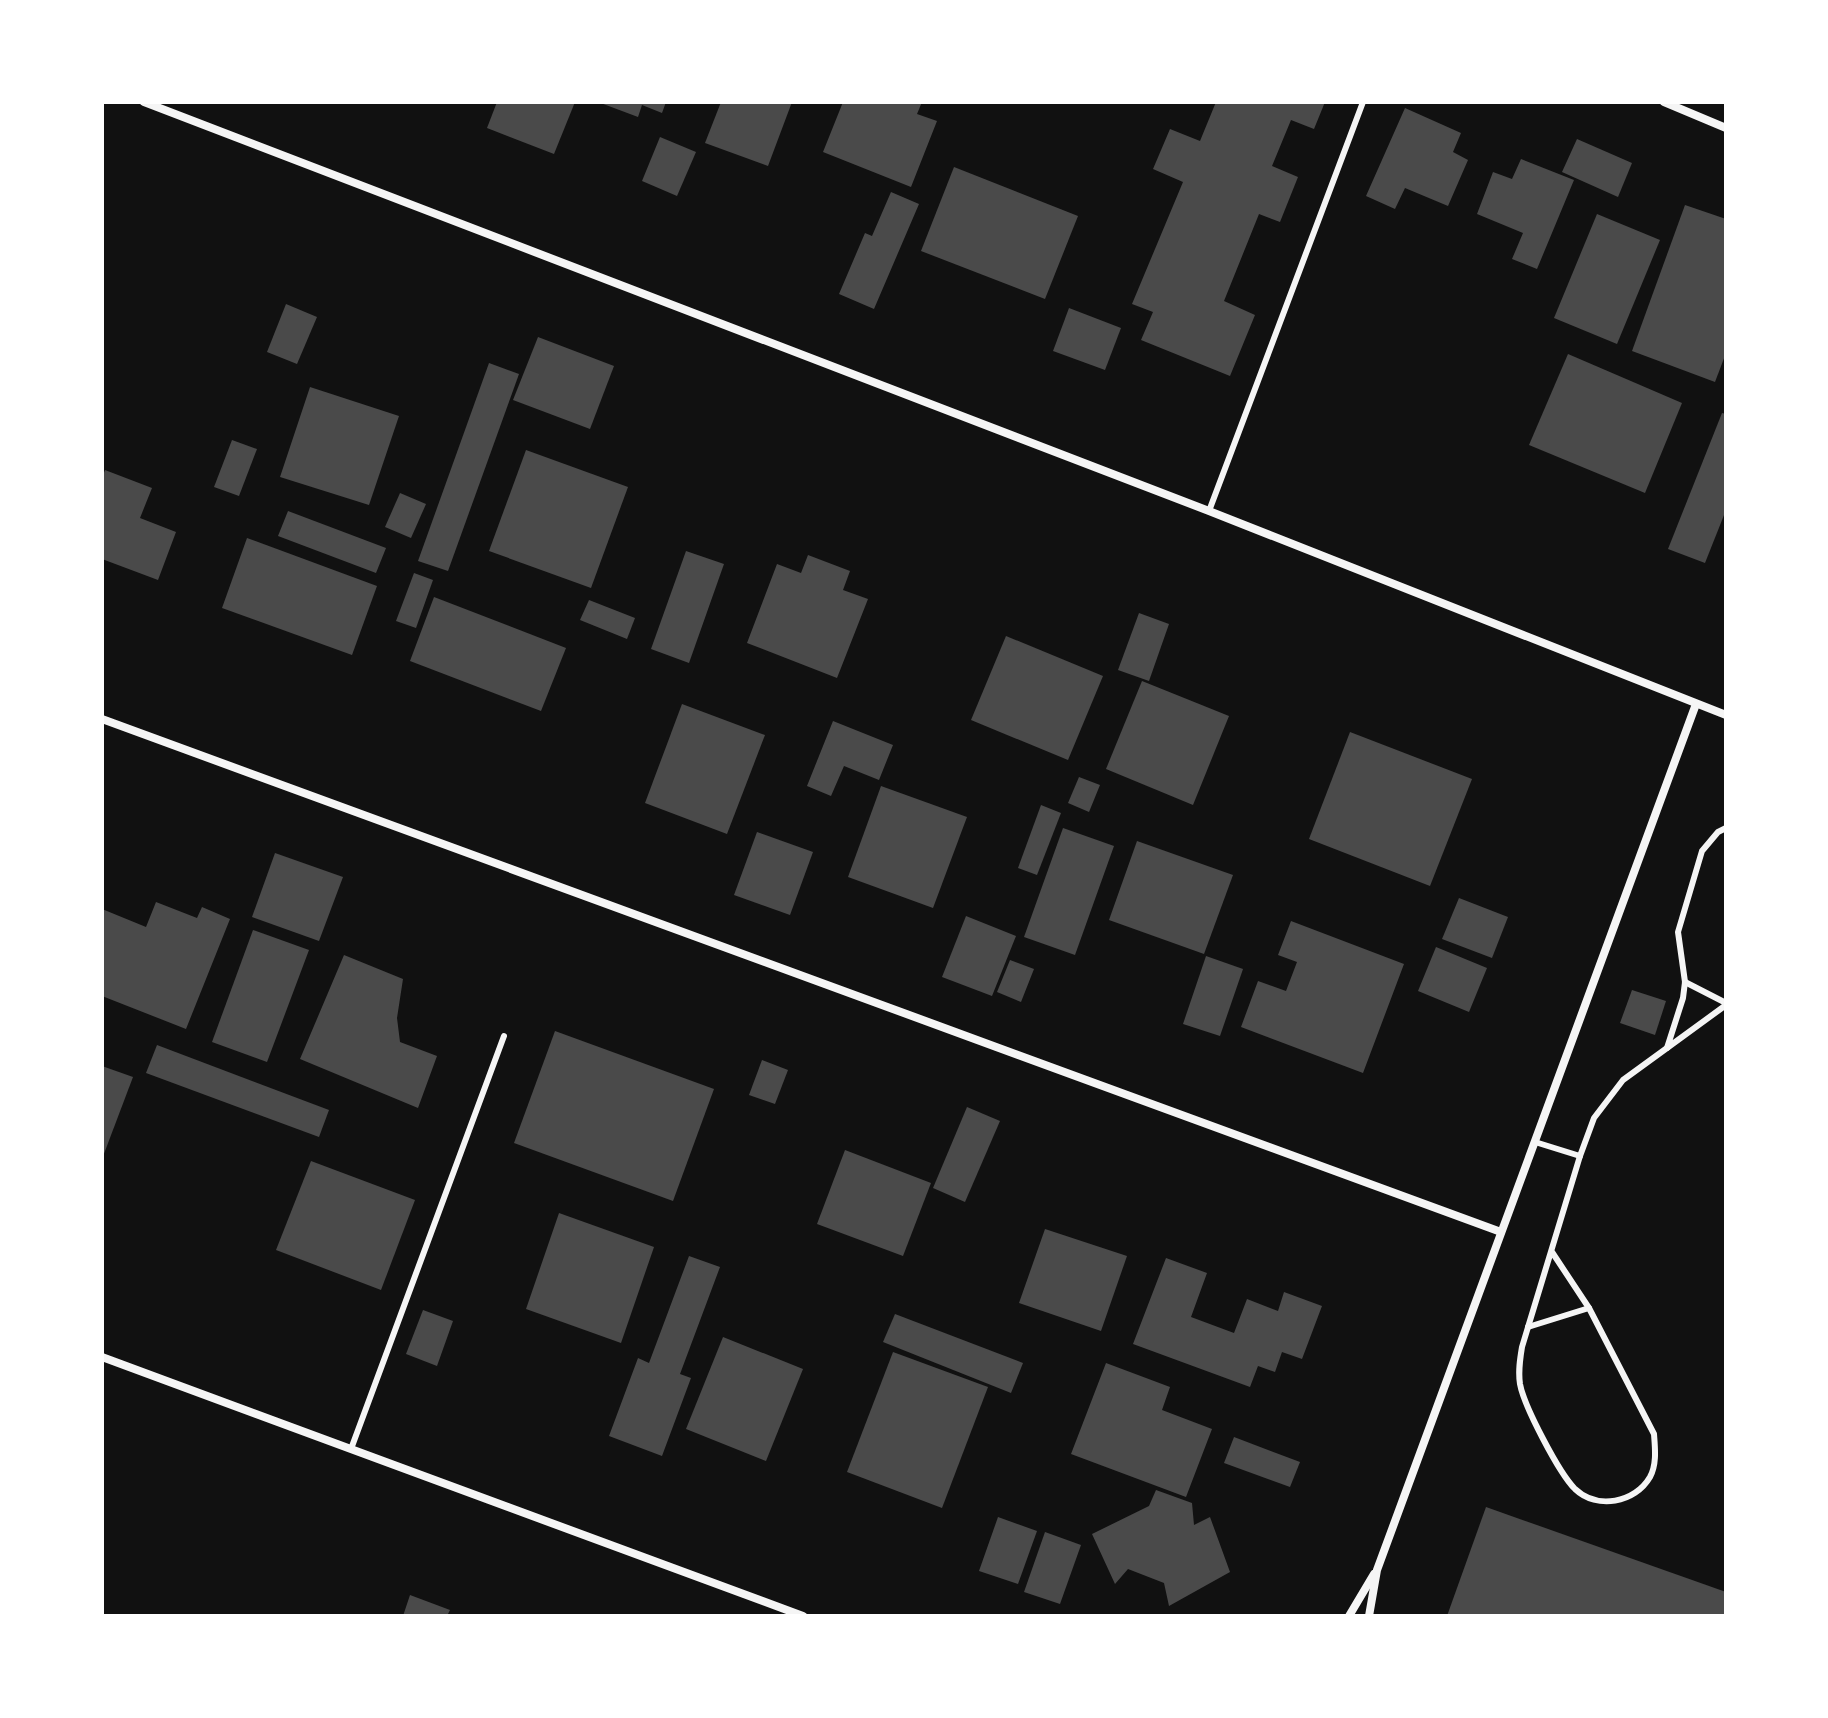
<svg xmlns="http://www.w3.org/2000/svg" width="1828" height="1718" font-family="'Nunito Sans',sans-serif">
	<rect width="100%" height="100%" fill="#111"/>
	<g fill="#4a4a4a">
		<path d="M497,102h78l-21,52 -67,-26z"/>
		<path d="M598,102h68l-4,11 -20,-8 -4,12z"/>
		<path d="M721,102h71l-24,64 -63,-23z"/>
		<path d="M843,102h79l-5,12 20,7 -26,66 -88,-35z"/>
		<path d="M1216,102h109l-11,27 -23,-9 -19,46 26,11 -18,45 -21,-8 -35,87 31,14 -25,61 -89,-36 12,-28 -21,-8 51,-122 -30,-13 17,-40 30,12z"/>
		<path d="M1405,108l56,25 -8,19 15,8 -20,46 -43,-18 -10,21 -29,-13z"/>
		<path d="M660,137l36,15 -19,44 -35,-15z"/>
		<path d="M1577,139l55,24 -14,34 -56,-25z"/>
		<path d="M1521,159l53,21 -37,89 -25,-10 11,-26 -46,-19 16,-42 19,7z"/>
		<path d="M954,167l124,49 -33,83 -124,-48z"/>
		<path d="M891,192l28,12 -45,105 -35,-15 26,-61 7,3z"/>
		<path d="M1685,205l41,14v134l-11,29 -83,-31z"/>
		<path d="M1597,214l63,26 -43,104 -63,-26z"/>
		<path d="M286,304l31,13 -20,47 -30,-12z"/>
		<path d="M1069,308l52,20 -16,42 -52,-19z"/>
		<path d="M538,337l76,29 -24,63 -77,-29z"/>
		<path d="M1568,354l114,49 -37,90 -116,-48z"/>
		<path d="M489,363l30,11 -71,197 -30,-10z"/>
		<path d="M310,387l89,29 -30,89 -89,-28z"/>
		<path d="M1722,413l4,1v96l-21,53 -37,-14z"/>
		<path d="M232,440l25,9 -18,47 -25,-9z"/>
		<path d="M526,450l102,37 -37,101 -102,-37z"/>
		<path d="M105,470l47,18 -12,30 36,14 -18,48 -56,-21v-81z"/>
		<path d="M400,493l26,11 -15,34 -26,-11z"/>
		<path d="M288,511l98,37 -10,25 -98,-37z"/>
		<path d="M247,538l130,48 -25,69 -130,-47z"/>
		<path d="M686,551l38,13 -35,99 -38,-14z"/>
		<path d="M808,555l42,16 -7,19 25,9 -31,79 -90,-35 30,-79 24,9z"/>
		<path d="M414,573l19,7 -17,48 -20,-7z"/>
		<path d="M434,597l132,51 -25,63 -131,-50z"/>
		<path d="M589,600l46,18 -8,21 -47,-19z"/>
		<path d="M1139,613l30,11 -20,57 -31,-11z"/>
		<path d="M1006,636l97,40 -35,84 -97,-40z"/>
		<path d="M1142,681l87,35 -36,89 -87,-36z"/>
		<path d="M682,704l83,31 -38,99 -82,-31z"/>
		<path d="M833,721l60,24 -14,35 -35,-14 -13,30 -24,-10z"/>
		<path d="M1350,732l122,47 -42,107 -121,-47z"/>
		<path d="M1079,777l21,8 -11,27 -21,-9z"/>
		<path d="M881,786l86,31 -34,91 -85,-31z"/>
		<path d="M1041,805l20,8 -24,62 -19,-7z"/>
		<path d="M1063,828l51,18 -39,109 -51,-18z"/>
		<path d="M757,832l56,20 -23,63 -56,-20z"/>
		<path d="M1137,841l96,34 -29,79 -95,-34z"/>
		<path d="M275,853l68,24 -24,64 -67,-24z"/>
		<path d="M1459,898l49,19 -16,41 -50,-19z"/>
		<path d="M156,902l41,16 5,-11 28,12 -44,110 -84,-33v-87l44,18z"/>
		<path d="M966,916l50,20 -24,60 -50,-19z"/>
		<path d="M1291,921l113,43 -41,109 -122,-46 17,-46 28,10 11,-29 -19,-7z"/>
		<path d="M253,930l56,20 -42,112 -55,-20z"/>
		<path d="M1436,947l51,21 -18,44 -51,-21z"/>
		<path d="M344,955l59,24 -6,39 3,24 37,14 -19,52 -118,-49z"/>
		<path d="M1206,956l37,13 -23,67 -37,-12z"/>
		<path d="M1010,960l24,9 -13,33 -24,-10z"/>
		<path d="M1632,990l34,11 -11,34 -35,-12z"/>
		<path d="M555,1031l159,58 -41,112 -159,-58z"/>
		<path d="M157,1045l172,65 -10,27 -173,-64z"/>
		<path d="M762,1060l26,10 -13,34 -26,-9z"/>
		<path d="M102,1066l31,11 -31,82z"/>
		<path d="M967,1107l33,14 -35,81 -32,-14z"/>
		<path d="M845,1150l86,33 -28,73 -86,-32z"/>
		<path d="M311,1161l104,39 -34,90 -105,-40z"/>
		<path d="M559,1213l95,34 -33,96 -95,-34z"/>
		<path d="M1045,1229l82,27 -26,75 -82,-28z"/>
		<path d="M689,1256l31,11 -40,107 11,4 -29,78 -53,-20 29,-78 11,5z"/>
		<path d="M1166,1258l41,15 -16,44 43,16 13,-34 31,12 6,-19 38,14 -20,53 -20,-7 -7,20 -17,-6 -8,21 -117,-43z"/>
		<path d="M423,1310l30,11 -16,45 -31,-12z"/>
		<path d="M895,1314l128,49 -12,30 -128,-51z"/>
		<path d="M723,1337l80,32 -37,92 -80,-32z"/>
		<path d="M893,1352l95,35 -46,121 -95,-36z"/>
		<path d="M1106,1363l64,24 -8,23 50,19 -26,68 -115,-43z"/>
		<path d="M1234,1437l66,25 -10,25 -66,-24z"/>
		<path d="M1156,1490l36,13 2,22 16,-8 20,55 -61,34 -5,-23 -36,-14 -13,15 -23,-50 57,-28z"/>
		<path d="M1486,1507l240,85v24h-279z"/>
		<path d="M998,1517l39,14 -19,53 -39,-13z"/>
		<path d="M1045,1532l36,13 -21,59 -36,-12z"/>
		<path d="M410,1595l40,15 -3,6h-44z"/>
	</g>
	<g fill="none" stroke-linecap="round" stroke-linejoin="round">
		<g stroke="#f5f5f5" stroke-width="6">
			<path d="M1209,511l154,-409"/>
			<path d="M1726,828l-8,4 -16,19 -24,81 7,50 -2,16 -16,50 59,-43"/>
			<path d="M1685,982l41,21"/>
			<path d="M1535,1142l45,14"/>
			<path d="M1552,1252l37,56 65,126c1,14 3,30 -4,43 -15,26 -53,33 -75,12 -16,-16 -51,-83 -55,-105 -2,-13 0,-25 2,-37l58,-191 14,-38 29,-38 44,-32"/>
			<path d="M1528,1327l61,-19"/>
			<path d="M351,1449l153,-413"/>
		</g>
		<g stroke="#f5f5f5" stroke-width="8">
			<path d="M144,102l1065,409 517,204"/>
			<path d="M1664,102l62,26"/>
			<path d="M102,719l1399,513"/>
			<path d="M102,1357l701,259"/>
			<path d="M1349,1616l25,-42"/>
			<path d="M1369,1616l8,-46 319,-866"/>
		</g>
	</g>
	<rect width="1828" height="1718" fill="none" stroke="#ffffff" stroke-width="208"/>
</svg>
